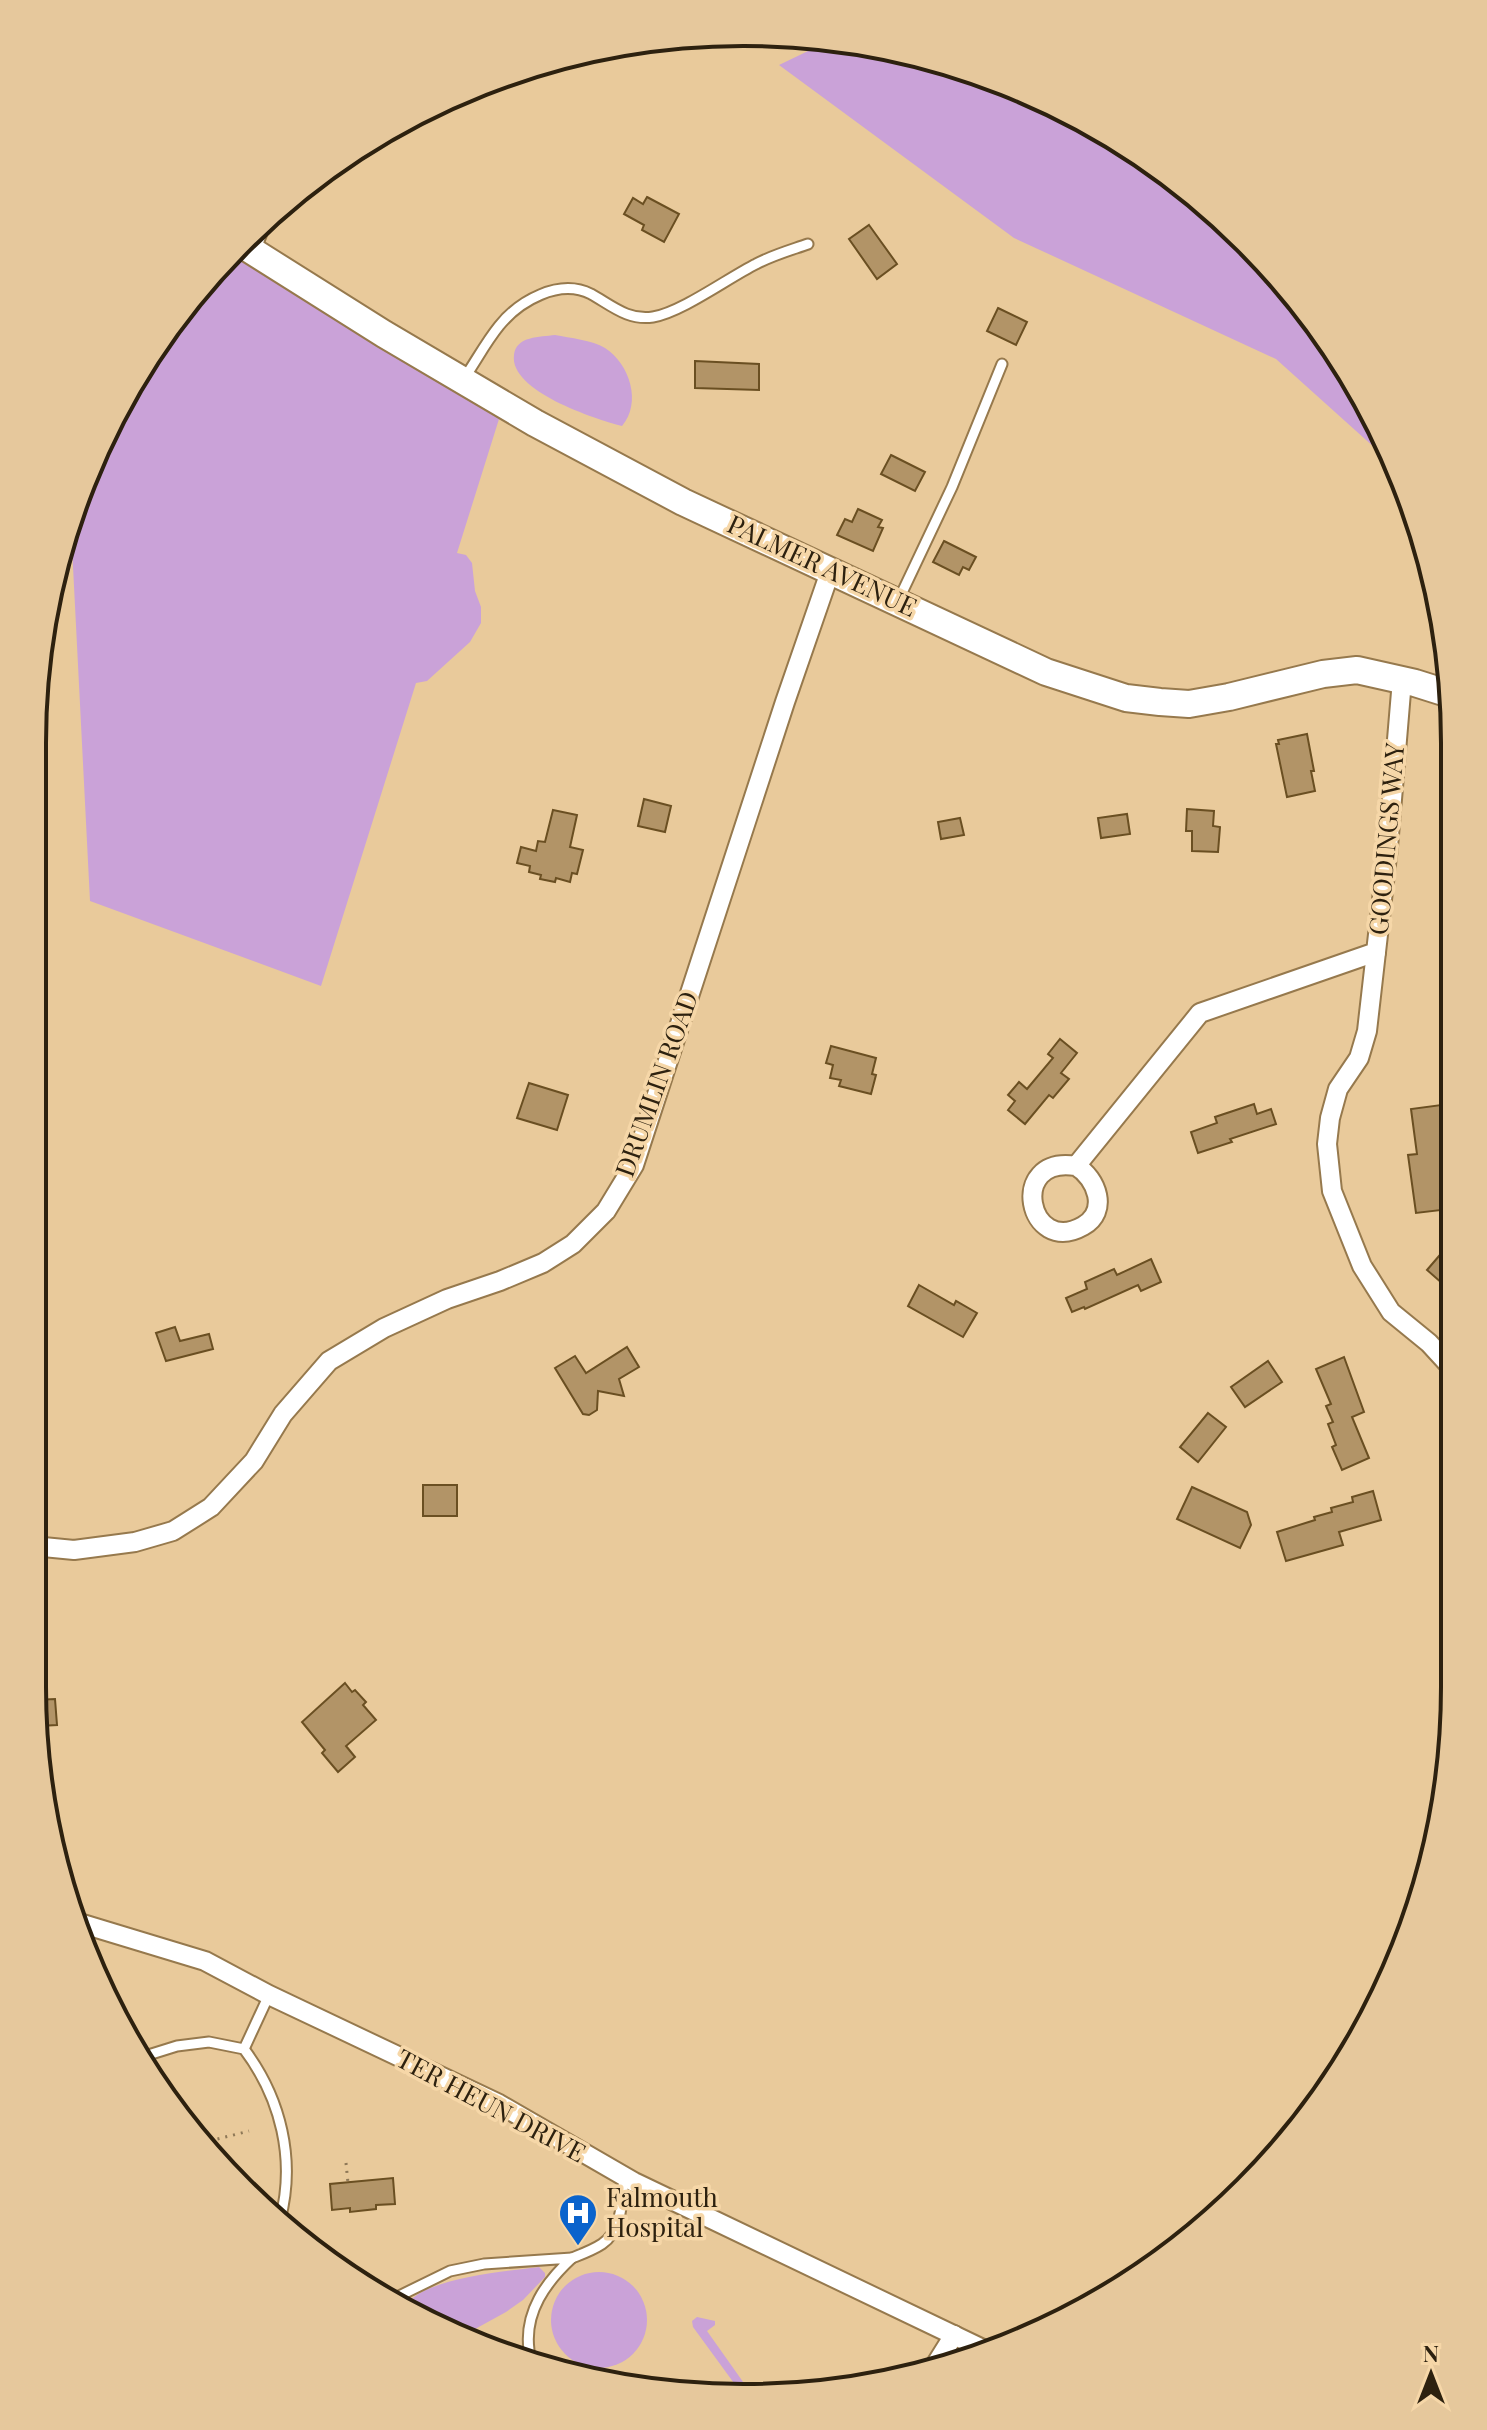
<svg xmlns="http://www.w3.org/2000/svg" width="1487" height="2430" font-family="'Playfair Display',serif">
	<rect width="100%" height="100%" fill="#e9ca9b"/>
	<g fill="#caa2d8">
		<path d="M831,40l96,16 131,49 118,74 103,96 81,113 35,78 -119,-107 -262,-121 -235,-173z"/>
		<path d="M233,255l266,164 -42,134 9,2 6,8 3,28 6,16v16l-11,19 -43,39 -11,2 -95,303 -231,-85 -19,-374 15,-55 60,-104 2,1z"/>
		<path d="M555,335c15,3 37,5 50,13 25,16 37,55 17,78 -27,-7 -113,-35 -108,-71 2,-19 26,-18 41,-20z"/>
		<path d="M539,2267l6,6v4l-22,23 -17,12 -40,22 -58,-31c19,-25 100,-32 131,-36z"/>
		<circle cx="599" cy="2320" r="48"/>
		<path d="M697,2317l18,4v4l-8,6 46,65 -13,1 -1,-7 -46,-63 -1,-6z"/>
	</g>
	<g fill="#b29467" stroke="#6a4f22" stroke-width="2">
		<path d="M647,197l32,17 -15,28 -22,-12 2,-5 -20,-11 9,-16 10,6z"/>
		<path d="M869,225l28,39 -20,15 -28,-40z"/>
		<path d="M998,308l29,14 -11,23 -29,-14z"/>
		<path d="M695,361l64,3v26l-64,-2z"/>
		<path d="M891,455l34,17 -10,19 -34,-17z"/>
		<path d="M858,509l24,11 -4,7 5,1 -10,23 -36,-16 8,-16 7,3z"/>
		<path d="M944,541l32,16 -7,13 -6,-3 -4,8 -26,-13z"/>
		<path d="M1307,734l7,37h-3l4,20 -28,6 -11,-53h3l-1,-4z"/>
		<path d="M644,799l27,7 -6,26 -27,-6z"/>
		<path d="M1187,809l27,2 -1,15 7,1 -2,25 -26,-1v-20h-6z"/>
		<path d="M553,810l24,5 -7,32 13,3 -6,24 -5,-1 -2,9 -14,-4 -1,4 -15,-3 1,-4 -12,-3 1,-6 -13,-3 4,-16 15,4 2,-10 7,1z"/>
		<path d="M1127,814l3,20 -29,4 -3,-20z"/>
		<path d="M960,818l4,17 -23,4 -3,-17z"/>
		<path d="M1060,1039l17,14 -16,20 8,6 -16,19 -4,-3 -24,29 -17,-14 7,-9 -7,-6 11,-13 8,7 26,-31 -5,-4z"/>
		<path d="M831,1046l45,12 -4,16 4,1 -5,19 -32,-8 2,-6 -11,-2 3,-13 -7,-2z"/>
		<path d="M529,1083l39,12 -11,35 -40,-12z"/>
		<path d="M1254,1104l3,10 14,-5 5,15 -46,15 2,3 -34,11 -7,-21 26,-9 -2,-6z"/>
		<path d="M1441,1105l8,65 -4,1 5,38 -34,4 -8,-58 9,-1 -6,-45z"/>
		<path d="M1451,1242v49l-24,-21z"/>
		<path d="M1151,1259l10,23 -20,9 -3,-6 -53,24 -1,-2 -12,5 -6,-14 21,-9 -2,-7 29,-13 3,6z"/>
		<path d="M919,1285l35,20 2,-4 21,12 -14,24 -55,-31z"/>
		<path d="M175,1327l5,14 29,-7 4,15 -47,12 -10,-28z"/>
		<path d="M627,1347l12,20 -20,12 5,17 -26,-5 -1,19 -8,5 -6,-1 -28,-46 20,-12 11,17z"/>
		<path d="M1344,1357l20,55 -12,5 17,41 -27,12 -10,-23 4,-2 -8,-21 5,-2 -7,-16 5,-2 -15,-35z"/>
		<path d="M1268,1361l14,21 -37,25 -14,-20z"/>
		<path d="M1208,1413l18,14 -28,35 -18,-15z"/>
		<rect x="423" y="1485" width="34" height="31"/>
		<path d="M1192,1487l55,25 4,13 -11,23 -63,-29z"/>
		<path d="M1373,1491l8,29 -42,12 4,13 -57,16 -9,-29 38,-12 -1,-3 18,-5 -1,-4 22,-6 -1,-5z"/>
		<path d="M345,1683l7,9 3,-2 11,12 -3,3 13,15 -30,26 9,11 -17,15 -16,-19 3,-3 -23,-28z"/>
		<path d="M55,1699l2,26 -18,1 -5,-26z"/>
		<path d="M393,2178l2,26 -19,1v4l-26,3v-4l-18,2 -2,-26z"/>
	</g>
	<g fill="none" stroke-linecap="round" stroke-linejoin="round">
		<defs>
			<g id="service">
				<path d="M256,249l13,-34"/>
				<path d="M465,377c11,-16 21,-35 34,-51 20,-25 60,-48 92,-32 20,11 37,27 62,23 29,-5 75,-39 103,-53 17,-9 35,-14 52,-20"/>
				<path d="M899,599l53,-112 50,-123"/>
				<path d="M244,2049l25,-54"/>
				<path d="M145,2056l32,-10 32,-4 35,7c37,49 52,111 36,171"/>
				<path d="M572,2258c10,-4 21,-8 30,-14 21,-14 20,-46 22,-68"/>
				<path d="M397,2297l53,-26 34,-7 88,-6c-26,24 -48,54 -43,92"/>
			</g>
			<g id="minor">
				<path d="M1376,952l-9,79 -8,27 -21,31 -8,29 -3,26 5,47 30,75 29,46 38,31 22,24"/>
				<path d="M1076,1166c-69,-11 -48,91 7,60 26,-14 14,-48 -7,-60l124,-153 176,-61 12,-105 14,-167"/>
				<path d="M33,1546l41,4 61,-8 38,-11 38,-24 43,-46 29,-47 46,-53 55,-33 63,-29 53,-18 43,-18 30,-19 33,-33 28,-46 151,-463 46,-133"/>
				<path d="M73,1921l132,40 64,34 230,109 135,78 355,170"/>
				<path d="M934,2367l20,-32"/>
			</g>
			<path id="secondary" d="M241,244l143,90 151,89 148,79 363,170 80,26 34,4 29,2 40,-7 94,-23 34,-4 58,13 38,12"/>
		</defs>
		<use href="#service" stroke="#96794d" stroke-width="13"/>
		<use href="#minor" stroke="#96794d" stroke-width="22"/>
		<use href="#secondary" stroke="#96794d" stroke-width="30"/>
		<g stroke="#8e7857" stroke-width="3" stroke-dasharray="2 6" stroke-linecap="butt">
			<path d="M202,2143l47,-12"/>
			<path d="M346,2163l2,20"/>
		</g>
		<use href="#service" stroke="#fff" stroke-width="9"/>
		<use href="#minor" stroke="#fff" stroke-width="18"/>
		<use href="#secondary" stroke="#fff" stroke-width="26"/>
	</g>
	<defs>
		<symbol id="hospital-pin" viewBox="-11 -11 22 30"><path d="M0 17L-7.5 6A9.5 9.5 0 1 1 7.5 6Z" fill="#0a63cc" stroke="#f6d7a8"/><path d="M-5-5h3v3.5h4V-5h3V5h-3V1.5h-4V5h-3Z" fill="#fff"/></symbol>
	</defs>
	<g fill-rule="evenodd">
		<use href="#hospital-pin" x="556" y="2191" width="44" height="60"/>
	</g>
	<g text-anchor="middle" stroke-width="7" stroke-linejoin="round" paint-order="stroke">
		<g font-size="26" fill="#2d210f" stroke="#f6d7a8">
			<text transform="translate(822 566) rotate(25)" y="9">PALMER AVENUE</text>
			<text transform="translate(1387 839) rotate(-85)" y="9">GOODINGS WAY</text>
			<text transform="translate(657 1084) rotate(-70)" y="9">DRUMLIN ROAD</text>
			<text transform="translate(491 2106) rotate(28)" y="9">TER HEUN DRIVE</text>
		</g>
		<g font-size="26" fill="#2d210f" stroke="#f6d7a8" text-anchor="start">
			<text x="606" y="2207">Falmouth<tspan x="606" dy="30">Hospital</tspan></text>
		</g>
	</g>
	<path d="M0 0H1487V2430H0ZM743 46H744A697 697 0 0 1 1441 743V1687A697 697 0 0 1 744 2384H743A697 697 0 0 1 46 1687V743A697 697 0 0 1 743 46Z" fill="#e6c89c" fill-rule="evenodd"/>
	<path fill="none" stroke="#2d210f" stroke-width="4" d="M743 46H744A697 697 0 0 1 1441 743V1687A697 697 0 0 1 744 2384H743A697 697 0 0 1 46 1687V743A697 697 0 0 1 743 46Z"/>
	<g transform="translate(1431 2374)" stroke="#f6d7a8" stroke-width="6" paint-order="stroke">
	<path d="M0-6L14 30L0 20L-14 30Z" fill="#2d210f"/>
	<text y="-12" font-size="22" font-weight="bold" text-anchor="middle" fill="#2d210f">N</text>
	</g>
</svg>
